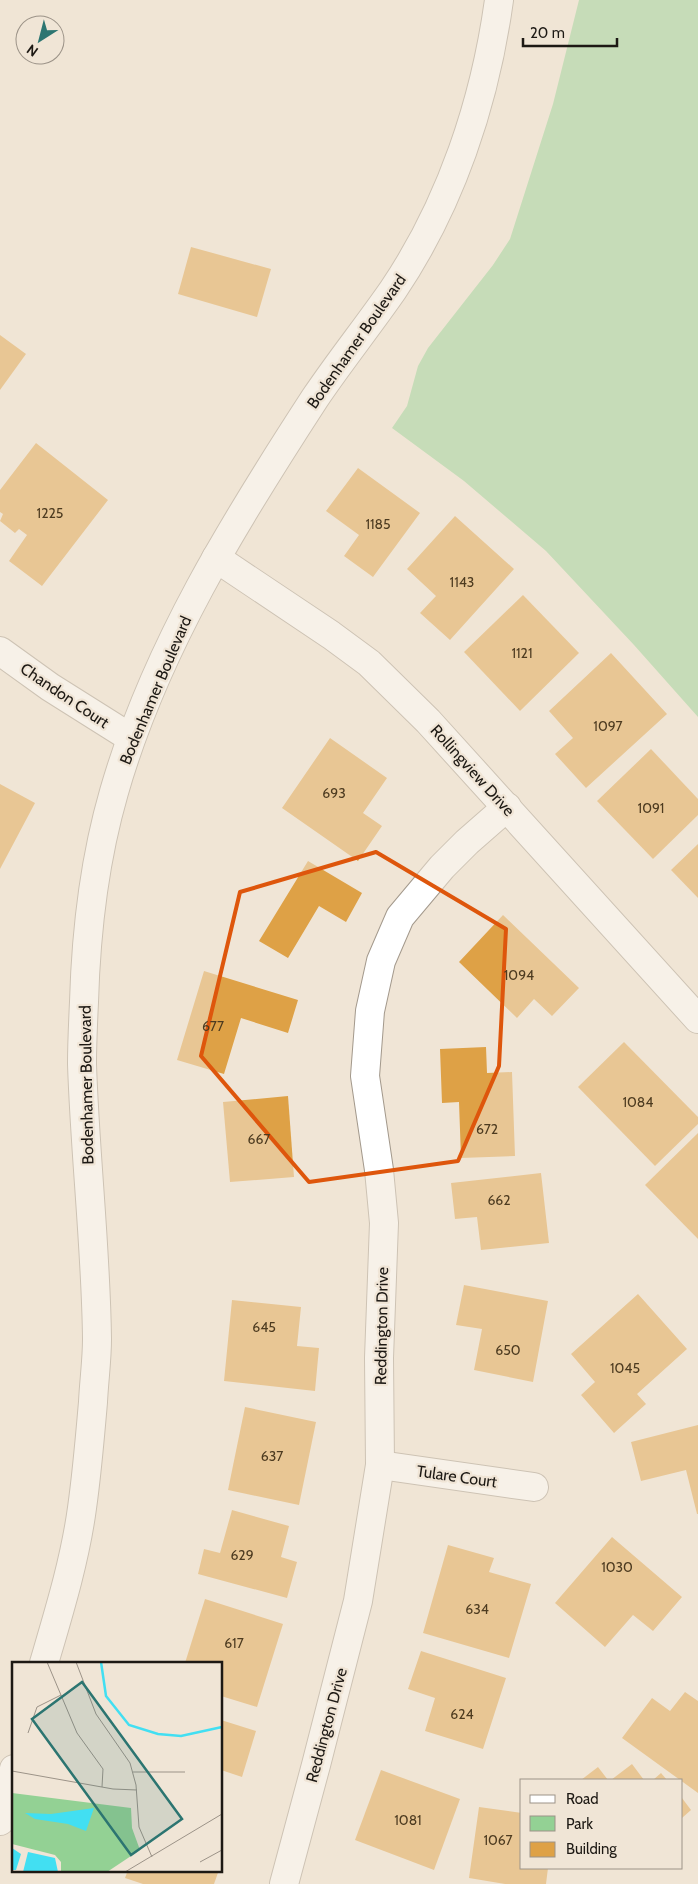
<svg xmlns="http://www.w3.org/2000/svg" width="698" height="1884" font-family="Cabin,sans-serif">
	<rect width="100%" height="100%" fill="#f0e5d6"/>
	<path fill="#93d194" d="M579,0h119v717l-64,-72 -88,-94 -82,-70 -72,-53 15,-22 11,-40 10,-18 65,-83 17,-26 43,-135z"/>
	<g fill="#dea146">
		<path d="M191,247l80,22 -14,48 -79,-23z"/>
		<path d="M0,335l26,19 -26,36z"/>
		<path d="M36,443l72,57 -66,86 -33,-25 18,-26 -8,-6 -4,4 -15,-12 3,-7 -3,-2v-22z"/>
		<path d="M358,468l62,45 -47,64 -29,-21 15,-21 -33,-24z"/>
		<path d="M455,516l59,53 -64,71 -30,-27 16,-17 -29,-27z"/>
		<path d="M523,595l56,58 -59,58 -56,-59z"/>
		<path d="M611,653l56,61 -81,74 -31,-34 18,-16 -24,-27z"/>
		<path d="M330,738l57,40 -24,35 19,13 -24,35 -76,-53z"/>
		<path d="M651,749l47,50v16l-45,44 -56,-58z"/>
		<path d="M0,784l35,19 -35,66z"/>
		<path d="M698,844v54l-27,-28z"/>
		<path d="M308,861l54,32 -16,29 -27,-16 -31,52 -29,-17z"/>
		<path d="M503,915l76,73 -27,28 -18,-17 -17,19 -58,-56z"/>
		<path d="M204,971l94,29 -10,33 -47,-15 -17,56 -47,-14z"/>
		<path d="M624,1042l74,75v7l-43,42 -77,-79z"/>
		<path d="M486,1047l1,26 25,-1 3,84 -54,2 -2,-56 -17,1 -2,-54z"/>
		<path d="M288,1096l6,81 -64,5 -7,-80z"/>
		<path d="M698,1133v106l-53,-54z"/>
		<path d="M541,1173l8,70 -68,7 -4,-33 -22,2 -4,-36z"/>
		<path d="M464,1285l84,16 -15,81 -59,-12 8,-41 -26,-4z"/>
		<path d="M638,1294l49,55 -50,45 9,10 -32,29 -33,-38 14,-13 -24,-28z"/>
		<path d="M232,1300l69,7 -4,39 22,2 -4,43 -91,-10z"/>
		<path d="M245,1407l71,15 -17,83 -71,-15z"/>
		<path d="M698,1425v89h-1l-11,-44 -45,11 -10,-39z"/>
		<path d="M232,1510l57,16 -8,31 16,5 -10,36 -89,-24 6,-25 16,4z"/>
		<path d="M612,1537l70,60 -29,34 -20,-16 -28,32 -50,-44z"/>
		<path d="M448,1545l46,13 -5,14 42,12 -22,74 -86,-25z"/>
		<path d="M205,1599l78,25 -26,83 -36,-11v-33h-36z"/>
		<path d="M421,1651l85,27 -23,71 -58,-18 10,-33 -27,-9z"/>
		<path d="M685,1692l13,9v92l-76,-55 30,-40 18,13z"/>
		<path d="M221,1720l35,11 -14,46 -21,-7z"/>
		<path d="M632,1764l12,16h-33z"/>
		<path d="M598,1767l10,13h-27z"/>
		<path d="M381,1770l79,29 -26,71 -79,-30z"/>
		<path d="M661,1773l6,7h-14z"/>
		<path d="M682,1798l9,12 -9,8z"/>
		<path d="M479,1807l43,6v55h26l-2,16h-41l-36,-6z"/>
		<path d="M128,1870h91l-5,14h-71l-18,-6z"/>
	</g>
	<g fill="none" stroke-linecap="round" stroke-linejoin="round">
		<defs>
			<g id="minor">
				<path d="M216,558l115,77 38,28 59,58 270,298"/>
				<path d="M0,651l50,36 81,51"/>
				<path d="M380,1465l154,22"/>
				<path d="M44,1663c15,-51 31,-103 38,-155 5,-35 8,-71 11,-106 1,-21 4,-42 4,-63 -1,-91 -12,-183 -15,-275 0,-20 1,-41 2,-62 2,-71 10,-141 30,-210 41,-143 121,-271 201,-394 25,-37 53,-72 78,-108 58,-86 92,-188 106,-290"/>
				<path d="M0,1821l14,-52"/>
				<path d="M284,1884l32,-119 42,-164 22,-136 -1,-107 5,-135 -5,-53 -14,-94 5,-65 11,-50 19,-44 42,-50 25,-25 40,-35"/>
			</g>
		</defs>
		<use href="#minor" stroke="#a3998c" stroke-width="30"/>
		<use href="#minor" stroke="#fff" stroke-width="28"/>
	</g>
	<path d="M0 0H698V1884H0ZM376,852l130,77 -7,137 -41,95 -149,21 -108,-126 39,-164z" fill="#f0e5d6" fill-opacity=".55" fill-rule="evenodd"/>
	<path fill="none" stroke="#de560c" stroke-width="4" stroke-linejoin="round" d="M376,852l130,77 -7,137 -41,95 -149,21 -108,-126 39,-164z"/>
	<g text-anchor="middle" stroke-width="4.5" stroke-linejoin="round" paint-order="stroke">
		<g font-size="14" fill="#4d3b20">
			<text x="50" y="518">1225</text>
			<text x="378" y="529">1185</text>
			<text x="462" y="587">1143</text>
			<text x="522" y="658">1121</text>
			<text x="608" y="731">1097</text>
			<text x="334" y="798">693</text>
			<text x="651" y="813">1091</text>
			<text x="519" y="980">1094</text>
			<text x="213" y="1031">677</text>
			<text x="638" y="1107">1084</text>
			<text x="487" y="1134">672</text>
			<text x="259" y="1144">667</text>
			<text x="499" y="1205">662</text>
			<text x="264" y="1332">645</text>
			<text x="508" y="1355">650</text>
			<text x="625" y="1373">1045</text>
			<text x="272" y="1461">637</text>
			<text x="242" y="1560">629</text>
			<text x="617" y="1572">1030</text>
			<text x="477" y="1614">634</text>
			<text x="234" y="1648">617</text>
			<text x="462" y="1719">624</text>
			<text x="408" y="1825">1081</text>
			<text x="498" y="1845">1067</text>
		</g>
		<g font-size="16" fill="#1d1914" stroke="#f0e5d6">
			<text transform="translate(356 341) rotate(-55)" y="6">Bodenhamer Boulevard</text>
			<text transform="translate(155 690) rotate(-67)" y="6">Bodenhamer Boulevard</text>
			<text transform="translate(65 695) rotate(34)" y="6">Chandon Court</text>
			<text transform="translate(473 770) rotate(48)" y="6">Rollingview Drive</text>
			<text transform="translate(86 1085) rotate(-91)" y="6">Bodenhamer Boulevard</text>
			<text transform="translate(381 1326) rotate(-89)" y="6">Reddington Drive</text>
			<text transform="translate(457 1476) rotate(8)" y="6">Tulare Court</text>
			<text transform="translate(326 1725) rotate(-75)" y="6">Reddington Drive</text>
		</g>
	</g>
	<g transform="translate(12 1662)">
		<rect width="210" height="210" fill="#f0e5d6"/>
		<path d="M0,131l119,15 1,20 8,22 -33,22h-46v-10l-6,-7 -43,-11z" fill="#93d194"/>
		<path d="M82,146l-8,23 -18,-7 -33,-5 -10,-6 26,1zM0,186l9,6 -5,16h-4zM16,190l27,6 3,14h-35z" fill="#42dff2"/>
		<path fill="none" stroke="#42dff2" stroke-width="2.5" d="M89,0l5,34 23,29 29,9 23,2 41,-9"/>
		<path fill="none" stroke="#9c9388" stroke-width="1" d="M35,0l30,71 26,36 -1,18M64,0l20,52 34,49 6,22 3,42 13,30M16,71l9,-26 24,-12M0,109l101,18 24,1M121,110h52M188,200l22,-12M113,210l97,-58"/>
		<path fill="#2c7571" fill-opacity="0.15" stroke="#2c7571" stroke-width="2.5" d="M70,20l100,137 -51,36 -99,-136z"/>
		<rect width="210" height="210" fill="none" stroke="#1d1914" stroke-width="2.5"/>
	</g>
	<rect x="520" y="1779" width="162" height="90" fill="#f0e5d6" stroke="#9c9388"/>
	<rect x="530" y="1795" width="25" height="8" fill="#ffffff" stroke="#9c9388"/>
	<text x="566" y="1804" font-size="15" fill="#1d1914">Road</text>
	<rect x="530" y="1816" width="25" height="15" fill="#93d194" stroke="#9c9388"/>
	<text x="566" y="1829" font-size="15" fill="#1d1914">Park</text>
	<rect x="530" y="1842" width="25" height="15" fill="#dea146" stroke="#9c9388"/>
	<text x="566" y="1854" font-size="15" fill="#1d1914">Building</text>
	<g transform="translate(40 40) rotate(216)"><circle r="24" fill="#f0e5d6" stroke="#9c9388"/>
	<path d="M0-4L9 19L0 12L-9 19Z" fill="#2c7571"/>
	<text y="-8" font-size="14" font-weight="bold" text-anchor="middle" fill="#1d1914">N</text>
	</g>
	<path d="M523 38v8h94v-8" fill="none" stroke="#1d1914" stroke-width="2.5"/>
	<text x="530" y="38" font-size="15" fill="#1d1914" stroke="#f0e5d6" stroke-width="4" paint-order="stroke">20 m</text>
</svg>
